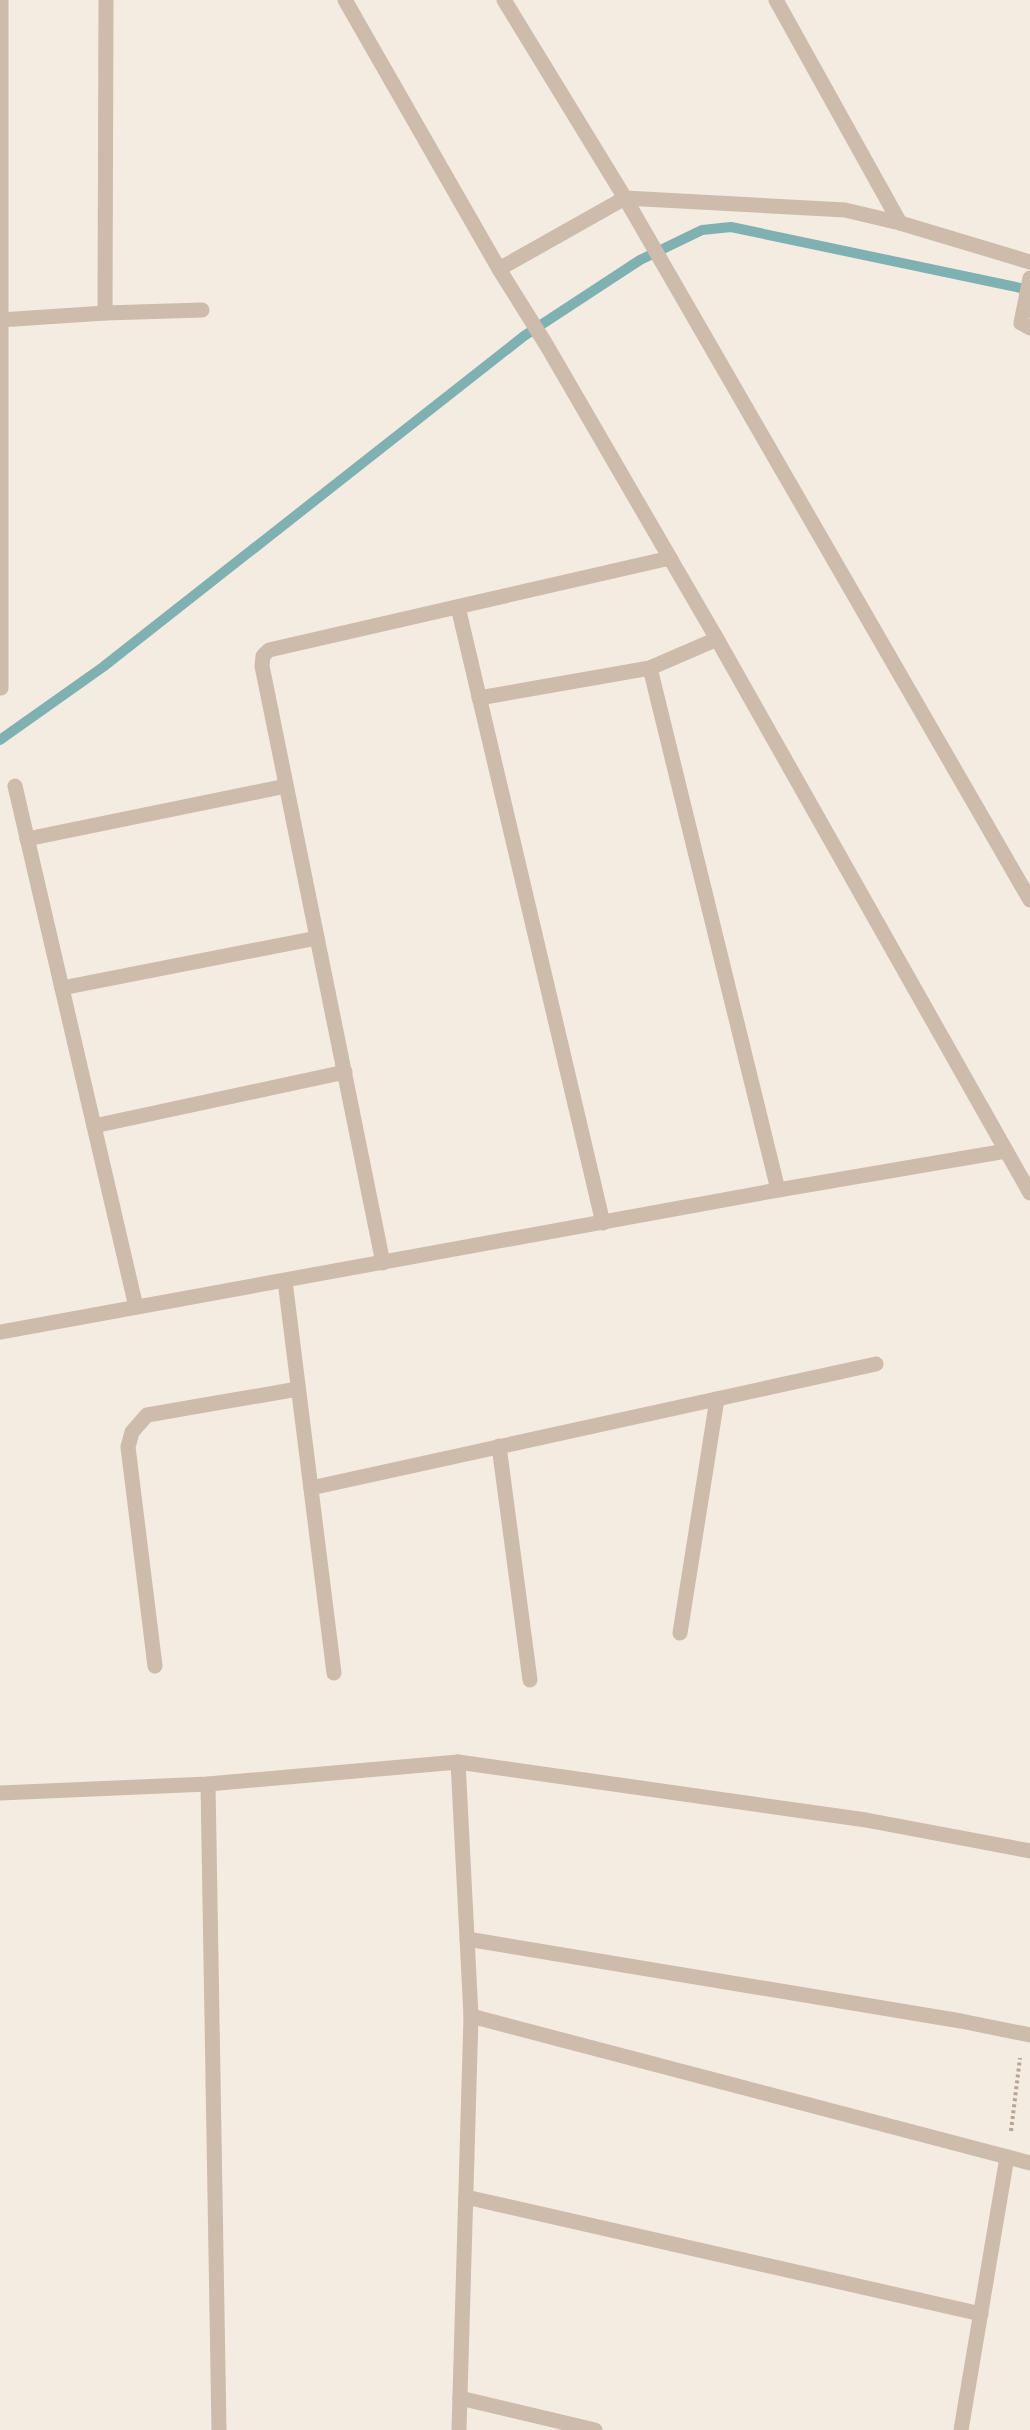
<svg xmlns="http://www.w3.org/2000/svg" width="1030" height="2430" font-family="'Source Sans 3',sans-serif">
	<rect width="100%" height="100%" fill="#f4ebe1"/>
	<g fill="none" stroke-linecap="round" stroke-linejoin="round">
		<path stroke="#7fb0b2" stroke-width="10" d="M0,740l103,-73 421,-331 116,-76 62,-30 29,-3 299,63"/>
		<path stroke="#b9a596" stroke-width="4" stroke-dasharray="3 3" stroke-linecap="butt" d="M1011,2131l9,-73"/>
		<g stroke="#cdbbac" stroke-width="15">
			<path d="M345,0l154,269 48,77 170,293 313,554"/>
			<path d="M504,0l121,198 405,702"/>
			<path d="M776,0l124,223"/>
			<path d="M499,269l126,-71 220,12 55,13 130,39"/>
			<path d="M1030,278l-9,45 9,5"/>
			<path d="M105,313l1,-313"/>
			<path d="M0,320l105,-7 97,-3"/>
			<path d="M458,607l145,616"/>
			<path d="M717,639l-67,29 128,522"/>
			<path d="M1,688v-688"/>
			<path d="M479,698l171,-30"/>
			<path d="M15,786l121,521"/>
			<path d="M27,839l259,-53"/>
			<path d="M62,988l255,-50"/>
			<path d="M94,1126l251,-54"/>
			<path d="M383,1263l-121,-597 1,-10 6,-6 401,-92"/>
			<path d="M285,1281l49,392"/>
			<path d="M0,1332l778,-142 228,-39"/>
			<path d="M499,1446l31,234"/>
			<path d="M311,1488l565,-124"/>
			<path d="M680,1633l37,-234"/>
			<path d="M155,1666l-27,-219 4,-15 15,-17 151,-26"/>
			<path d="M458,1762l13,254 -12,414"/>
			<path d="M208,1784l11,646"/>
			<path d="M0,1793l208,-9 250,-22 408,58 164,31"/>
			<path d="M467,1939l494,82 69,14"/>
			<path d="M471,2016l559,147"/>
			<path d="M466,2197l515,117"/>
			<path d="M460,2398l135,32"/>
			<path d="M961,2430l46,-273"/>
		</g>
	</g>
</svg>
